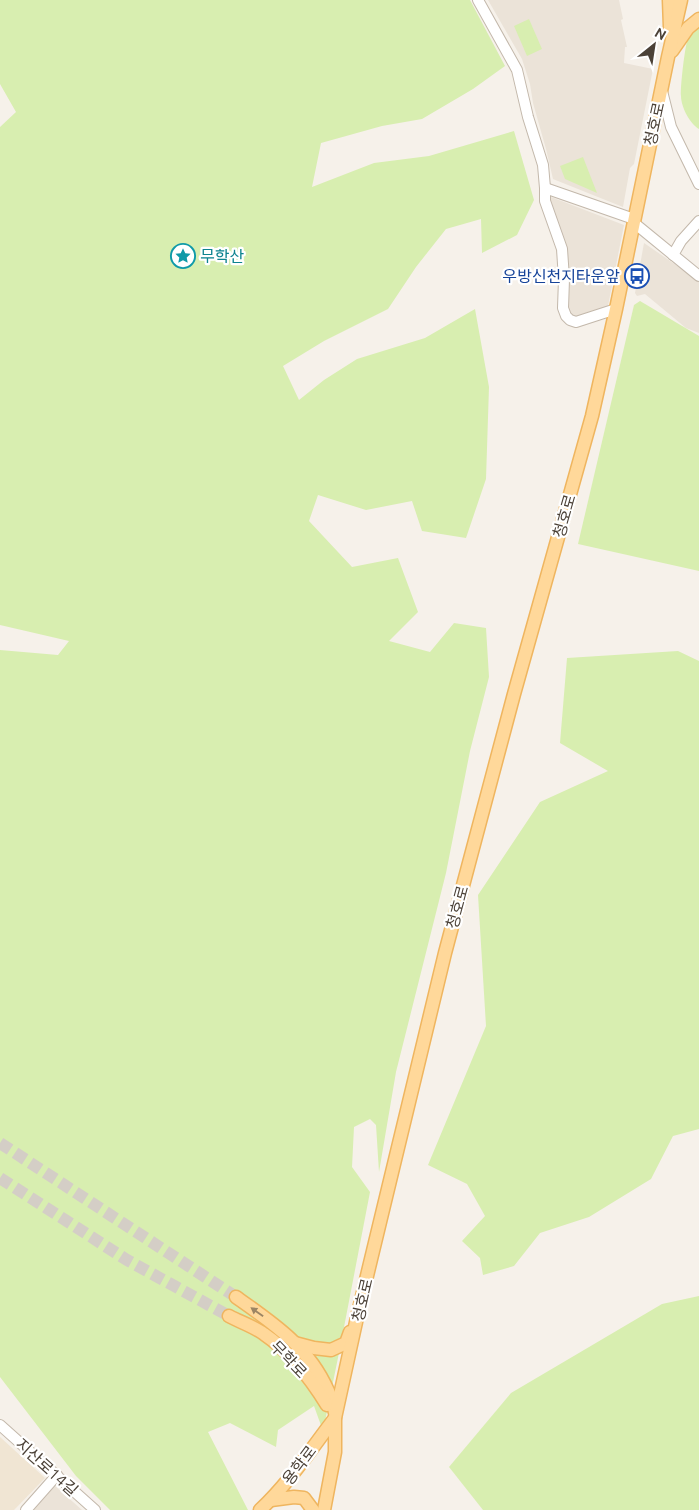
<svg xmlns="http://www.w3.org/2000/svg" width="699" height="1510" font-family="Ubuntu,'Noto Sans KR',sans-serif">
	<rect width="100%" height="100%" fill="#f6f1ea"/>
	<g fill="#ebe3d8">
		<path d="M488,0h131l4,19 -2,1 6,27h-2l-1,16 29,6 -19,95 -4,4 -7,39 -70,-28 -7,-30 -13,-46 -3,-19 -8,-25z"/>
		<path d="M551,197l73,28 -17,86 -27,9 -12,-6 -19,-116z"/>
		<path d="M644,243l48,33 7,4v53l-13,-5 -41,-34 -8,2 -2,-3z"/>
		<path d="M55,1486l27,24h-49z"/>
	</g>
	<path fill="#f0e5d3" d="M0,1437l45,41 -31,32h-14z"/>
	<g fill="#d8eeb0">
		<path d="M0,0h470l35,66 -32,23 -51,30 -40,7 -61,17 -9,44 62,-24 55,-7 85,-25 20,69 -17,35 -35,18 -1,-34 -35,10 -30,38 -28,42 -64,32 -41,25 16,34 25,-20 33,-21 68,-21 50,-29 14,78 -3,92 -20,59 -44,-7 -10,-30 -46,9 -48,-15 -9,26 43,46 46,-9 20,54 -29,29 41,11 24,-29 32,5 3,49 -19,74 -24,122 -50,199 -17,100 -3,-47 -6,-6 -16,8 -2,40 18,25 -30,156 -17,83 -9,-25 -36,24 -2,17 -46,-24 -22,9 40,78h-138l-34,-34 -76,-99v-727l58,5 11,-14 -69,-16v-498l16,-15 -16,-28z"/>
		<path d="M529,19l13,30 -15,7 -13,-30z"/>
		<path d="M699,28v101c-9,-5 -18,-22 -18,-33 -1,-7 4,-52 7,-57 3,-4 7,-9 11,-11z"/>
		<path d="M583,157l14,36 -32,-14 -5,-13z"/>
		<path d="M640,301l59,35v235l-121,-27 56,-239z"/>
		<path d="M678,651l21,10v468l-26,7 -22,43 -62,38 -49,16 -26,33 -31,9 -3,-17 -18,-17 23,-25 -18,-32 -39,-19 58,-139 -8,-131 62,-93 68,-31 -48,-28 7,-85z"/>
		<path d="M699,1296v214h-216l-34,-43 62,-74 151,-89z"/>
	</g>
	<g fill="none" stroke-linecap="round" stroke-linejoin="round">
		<g stroke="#d4cec6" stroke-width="12" stroke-dasharray="12 6" stroke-linecap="butt">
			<path d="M0,1143l236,154"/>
			<path d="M0,1178l127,82 102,56"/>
		</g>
		<defs>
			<g id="minor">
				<path d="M478,0l39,70 11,47 15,48 2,23v13l17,48 2,30 -1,29 3,8 4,4 6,2 40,-13"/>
				<path d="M662,91l9,36 28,57"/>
				<path d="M545,188l89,31"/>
				<path d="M633,222l66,54"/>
				<path d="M673,255l8,-14 18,-20"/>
				<path d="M0,1425l95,85"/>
				<path d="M26,1510l31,-35"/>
			</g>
			<g id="major">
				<path d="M669,0l1,27"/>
				<path d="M672,51l16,-23 11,-9"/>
				<path d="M236,1297c37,26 73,50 92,94 3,7 6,14 7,22"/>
				<path d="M229,1316c11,6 24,10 35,18 25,17 47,45 63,71"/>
				<path d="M295,1343l19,5 17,2 15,-7 4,-11"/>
				<path d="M271,1500l23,-3 10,1 9,12"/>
				<path d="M260,1510c29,-27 51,-61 75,-92"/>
				<path d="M324,1510l11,-58v-34l23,-105 87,-360 69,-259 78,-278 24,-107 52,-252 13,-57"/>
			</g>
		</defs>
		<use href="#minor" stroke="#c3b8ab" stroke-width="12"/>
		<use href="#major" stroke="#efb55f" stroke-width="15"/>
		<use href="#minor" stroke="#fff" stroke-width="10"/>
		<use href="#major" stroke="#ffd89a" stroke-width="12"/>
	</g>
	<defs><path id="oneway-solid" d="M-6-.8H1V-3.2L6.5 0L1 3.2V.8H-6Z" transform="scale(1.25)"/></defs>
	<use fill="#9c8564" href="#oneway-solid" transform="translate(257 1312) rotate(-145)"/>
	<defs>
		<symbol id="sight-ring" viewBox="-11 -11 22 22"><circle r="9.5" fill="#fff" stroke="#0f9aa8" stroke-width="1.5"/><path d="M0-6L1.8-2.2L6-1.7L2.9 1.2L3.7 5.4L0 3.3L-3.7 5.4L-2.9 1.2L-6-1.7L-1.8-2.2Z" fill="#0f9aa8"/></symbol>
		<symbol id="bus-ring" viewBox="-11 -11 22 22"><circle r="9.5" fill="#fff" stroke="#1a4fb4" stroke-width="1.5"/><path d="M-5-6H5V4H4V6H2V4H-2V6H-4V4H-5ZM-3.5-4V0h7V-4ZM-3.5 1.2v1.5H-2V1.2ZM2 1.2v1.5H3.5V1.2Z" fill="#1a4fb4"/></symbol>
	</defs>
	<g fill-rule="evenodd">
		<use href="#sight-ring" x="169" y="242" width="28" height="28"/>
		<use href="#bus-ring" x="623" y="262" width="28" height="28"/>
	</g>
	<g text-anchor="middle" stroke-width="4.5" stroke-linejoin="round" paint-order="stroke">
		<g font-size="16" fill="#4b4137" stroke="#fff">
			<text transform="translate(654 124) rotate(-78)" y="6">청호로</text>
			<text transform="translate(564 516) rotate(-74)" y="6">청호로</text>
			<text transform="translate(457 907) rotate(-75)" y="6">청호로</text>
			<text transform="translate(362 1300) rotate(-77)" y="6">청호로</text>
			<text transform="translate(289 1359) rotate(46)" y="6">무학로</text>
			<text transform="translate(299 1465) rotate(-53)" y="6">용학로</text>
			<text transform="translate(47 1467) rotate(42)" y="6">지산로14길</text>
		</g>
		<g font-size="16" fill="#0d838f" stroke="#fff" text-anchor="start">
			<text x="200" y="262">무학산</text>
		</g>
		<g font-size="16" fill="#164399" stroke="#fff" text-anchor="end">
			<text x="620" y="282">우방신천지타운앞</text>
		</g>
	</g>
	<g transform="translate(654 45) rotate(30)" stroke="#ffffff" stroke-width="4" paint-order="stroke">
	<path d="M0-4L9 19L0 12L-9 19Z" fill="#4b4137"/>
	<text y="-8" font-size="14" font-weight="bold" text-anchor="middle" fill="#4b4137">N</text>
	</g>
</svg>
